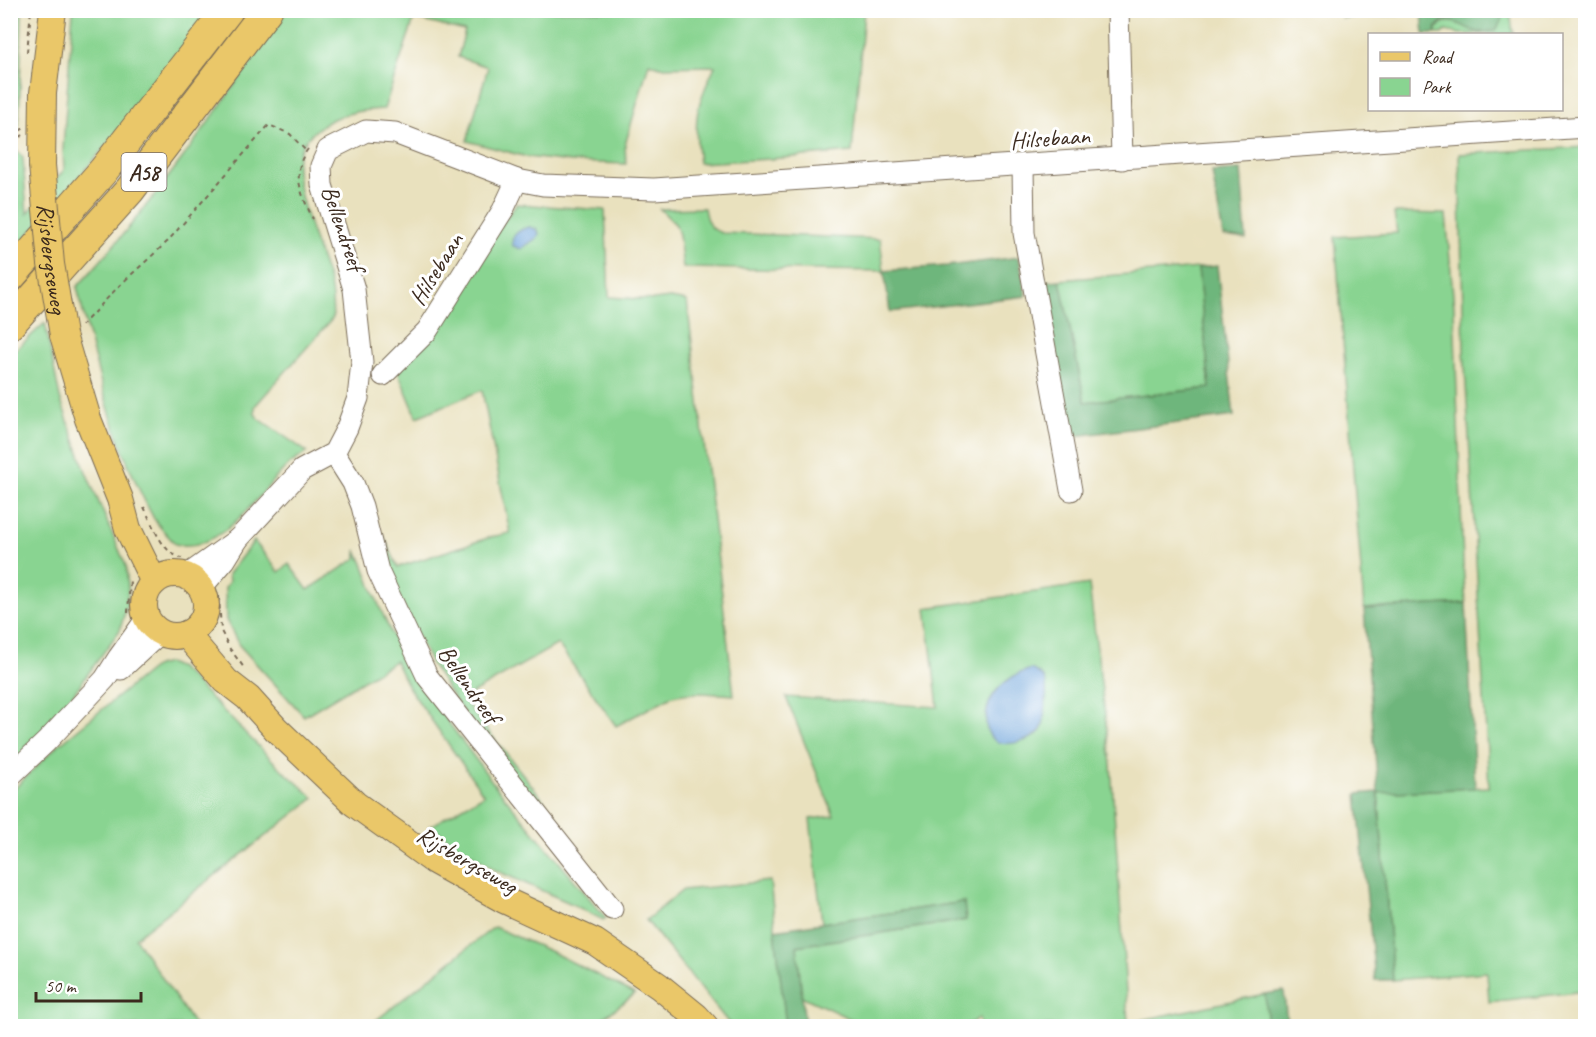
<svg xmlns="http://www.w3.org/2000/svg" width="1596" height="1037" font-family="Caveat,sans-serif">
	<rect width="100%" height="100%" fill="#fff"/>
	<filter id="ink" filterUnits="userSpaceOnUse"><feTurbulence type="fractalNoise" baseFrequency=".0167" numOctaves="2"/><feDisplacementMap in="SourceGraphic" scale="12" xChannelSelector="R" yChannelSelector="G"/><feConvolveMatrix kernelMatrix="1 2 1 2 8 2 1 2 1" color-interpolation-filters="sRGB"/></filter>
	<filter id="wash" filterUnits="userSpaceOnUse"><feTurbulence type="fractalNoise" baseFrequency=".008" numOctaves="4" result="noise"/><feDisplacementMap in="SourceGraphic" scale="24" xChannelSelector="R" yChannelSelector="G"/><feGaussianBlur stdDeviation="1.35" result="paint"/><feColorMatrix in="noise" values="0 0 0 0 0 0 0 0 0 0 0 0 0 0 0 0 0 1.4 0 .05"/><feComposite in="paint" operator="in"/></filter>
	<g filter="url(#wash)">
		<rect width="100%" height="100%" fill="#e9e1be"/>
		<g fill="#89d491" stroke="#627f58" stroke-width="1.5">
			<path d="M11,10l11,1 -3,114 -8,10z"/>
			<path d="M1374,10l136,1 3,23h-53l-14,-3 -4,3h-7c5,-21 26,-10 39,-3l25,-18h-77l-80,5v-7h7v2z"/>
			<path d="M73,11h137l-53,76 -146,168v-106l2,-3 10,12 4,56 37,-44 -1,-21z"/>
			<path d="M286,11h578l-12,141 -82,7 -71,4c-6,-45 -3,-57 16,-97l-55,1 -11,-4 -24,82 1,19 -54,-2 -45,-5 -60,-16 21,-74 -30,-10 7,-26 -51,-12 -30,90c-11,1 -22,1 -32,4 -22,4 -49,21 -54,44 -7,26 22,98 31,124 4,11 3,25 4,37l-78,88v8l3,4 49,34c-7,6 -16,10 -22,16 -28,28 -64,87 -110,76 -7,-9 -18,-18 -23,-29 -38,-70 -57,-151 -75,-228 79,-85 143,-181 209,-276z"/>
			<path d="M1585,147v844l-96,11 -2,-30 -94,8 -15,-188 111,-5 -25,-437 -5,-196z"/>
			<path d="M516,204l89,6 4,87 45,3 16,-2 17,3 47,394c-21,-1 -43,-5 -64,2l-54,29 -58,-82 -94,54 8,13 82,102 -8,6 -72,-90 -43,-65 -43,-88 -6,-28v-15l16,34 93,-30 19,-4 -28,-143 -65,27 -19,-45z"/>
			<path d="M704,208c2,13 5,21 18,25l158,6 4,32 -201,-3 -4,-33 -3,-10 -16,-16z"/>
			<path d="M1394,213l52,1 8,93 9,257 3,39 -102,6 -29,-372 62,-4z"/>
			<path d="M1198,268l12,120 -125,14 -25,-122z"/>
			<path d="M45,323l15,75 26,74 40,94 2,21 -1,18 -7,25 -59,81 -50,53v-410z"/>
			<path d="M254,541l25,31 10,-8 19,26 49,-32 -1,-8c8,12 11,25 16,38 13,32 26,64 45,92l80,108 109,130 -3,2 -31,-16 -77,-34 -65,-44 54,-31 -77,-110 -12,-24 -91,55 -65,-71 -13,-25 -1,-33 4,-5 -1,-8z"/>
			<path d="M1089,584l22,181 17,258 137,-29 3,32h-288l-1,-8 -13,8h-100l-65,-30 -5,-50 170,-26 -3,-18 -141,21 -12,-104 24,-3 -48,-119 152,10 -12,-99z"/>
			<path d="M168,663l11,5 11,9 88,89 36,32 -179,140 60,88h-184v-234l45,-45 93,-76 7,-5z"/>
			<path d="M770,881l16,145h-55l-85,-106 37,-30z"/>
			<path d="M494,927l58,25 83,42 -43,32h-223z"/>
		</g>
		<g fill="#6eb67b" stroke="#54704c" stroke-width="1.5">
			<path d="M1422,13h78l2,6 -5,10c-6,3 -17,4 -23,2 -12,-4 -34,-23 -39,3h-11z"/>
			<path d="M1241,170l5,69 -23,-3 -11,-64z"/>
			<path d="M1019,257l7,39 -136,16 -6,-41 63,-5z"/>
			<path d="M1217,266l17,150 -167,21 -30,-155 23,-2 25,122 125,-14 -12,-120z"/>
			<path d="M1466,603l9,185 -97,5 15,187h-18l-18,-186 21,-2 -14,-183z"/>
			<path d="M964,902l2,18 -169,26 8,80h-19l-11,-96z"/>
			<path d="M1284,991l3,35h-19l-3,-32z"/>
		</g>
		<g fill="#6aa2d9" stroke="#52667c" stroke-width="1.5">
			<path d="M529,227l7,2 3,4 -1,4 -17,12 -8,-3c-4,-10 7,-17 16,-19z"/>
			<path d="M1031,669c5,3 11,5 14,11 3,7 0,44 -4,50 -8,11 -35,18 -47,10 -6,-4 -8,-13 -8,-20 0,-26 21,-44 45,-51z"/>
		</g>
	</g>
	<g filter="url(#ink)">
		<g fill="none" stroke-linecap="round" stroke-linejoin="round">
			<defs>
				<g id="minor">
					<path d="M1118,10l4,149"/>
					<path d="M1023,166l1,67 47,257"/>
					<path d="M383,375l44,-44 76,-121 14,-30"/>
					<path d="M334,453l19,30 9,23 16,65 49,105 185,233"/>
					<path d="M238,539l64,-69 32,-17 13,-25 11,-30 4,-36 -8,-73 -32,-104 -1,-19 7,-16 38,-19 29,2 122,47 26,5 111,4 932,-62"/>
					<path d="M186,576l52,-37 -13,21 -24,28"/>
					<path d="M121,669l40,-37"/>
					<path d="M10,776l36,-34 59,-63 14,-22 28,-39"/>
				</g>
				<g id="major">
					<path d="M42,165l1,-72 10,-83"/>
					<path d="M63,335l25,84 32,80 8,30 26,53"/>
					<circle cx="175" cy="605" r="31"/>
					<path d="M186,634l40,47 22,17 28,31 79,75 79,57 70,39 91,42 64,44 37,30 9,10"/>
				</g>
				<g id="highway">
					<path d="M10,277l93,-106 125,-161"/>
					<path d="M10,324l120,-134 137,-180"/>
				</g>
			</defs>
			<use href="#minor" stroke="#786a56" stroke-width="23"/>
			<use href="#major" stroke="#786a56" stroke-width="28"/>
			<use href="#highway" stroke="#786a56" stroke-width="32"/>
			<g stroke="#786a56" stroke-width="2" stroke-dasharray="4.5 4.5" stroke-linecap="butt">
				<path d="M27,52l4,-42"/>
				<path d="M13,142l10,-7"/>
				<path d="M10,145l13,-17"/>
				<path d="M308,149c-18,23 -6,47 5,70"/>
				<path d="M81,326l39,-41 47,-43 102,-117 21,9 16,17"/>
				<path d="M144,507c8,16 18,47 38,51"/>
				<path d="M219,596l2,35 9,18 15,20"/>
				<path d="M128,613l2,-33"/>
			</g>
			<use href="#minor" stroke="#fff" stroke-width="21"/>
			<use href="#major" stroke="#eac769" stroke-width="26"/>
			<use href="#highway" stroke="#eac769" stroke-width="30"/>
			<defs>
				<g id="major-bridge">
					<path id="s1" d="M42,165l9,99 12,71"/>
				</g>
			</defs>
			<use href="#major-bridge" stroke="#786a56" stroke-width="28" stroke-linecap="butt"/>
			<use href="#major-bridge" stroke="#eac769" stroke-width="26"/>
		</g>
	</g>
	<g text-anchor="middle" stroke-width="6" stroke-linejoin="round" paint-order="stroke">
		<rect fill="#fff" stroke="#766a62" stroke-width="1.5" x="121.5" y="153" width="45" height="38" rx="4.5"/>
		<g font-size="22" font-weight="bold" fill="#3b2a1e">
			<text x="144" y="180">A58</text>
		</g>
		<g font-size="24" fill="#3b2a1e" stroke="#fff">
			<text transform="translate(1050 138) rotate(-4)" y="8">Hilsebaan</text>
			<text transform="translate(343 228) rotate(71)" y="8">Bellendreef</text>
			<text dy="8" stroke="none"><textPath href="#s1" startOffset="94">Rijsbergseweg</textPath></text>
			<text transform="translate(436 269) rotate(-58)" y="8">Hilsebaan</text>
			<text transform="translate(469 684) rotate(55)" y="8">Bellendreef</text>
			<text transform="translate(467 860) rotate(30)" y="8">Rijsbergseweg</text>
		</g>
	</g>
	<rect width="1596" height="1037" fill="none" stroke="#fff" stroke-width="36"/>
	<rect x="1368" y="33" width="195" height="78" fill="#ffffff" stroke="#b1aaa5" stroke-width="1.5"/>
	<rect x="1380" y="52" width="30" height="9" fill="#eac769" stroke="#b1aaa5" stroke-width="1.5"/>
	<text x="1422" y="63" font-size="18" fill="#3b2a1e">Road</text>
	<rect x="1380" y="78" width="30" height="18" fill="#89d491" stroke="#b1aaa5" stroke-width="1.5"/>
	<text x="1422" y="93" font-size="18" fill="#3b2a1e">Park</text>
	<path d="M36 992v9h105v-9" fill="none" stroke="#3b2a1e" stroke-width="3"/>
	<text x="45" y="992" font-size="18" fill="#3b2a1e" stroke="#ffffff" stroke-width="4.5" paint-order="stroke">50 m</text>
</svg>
